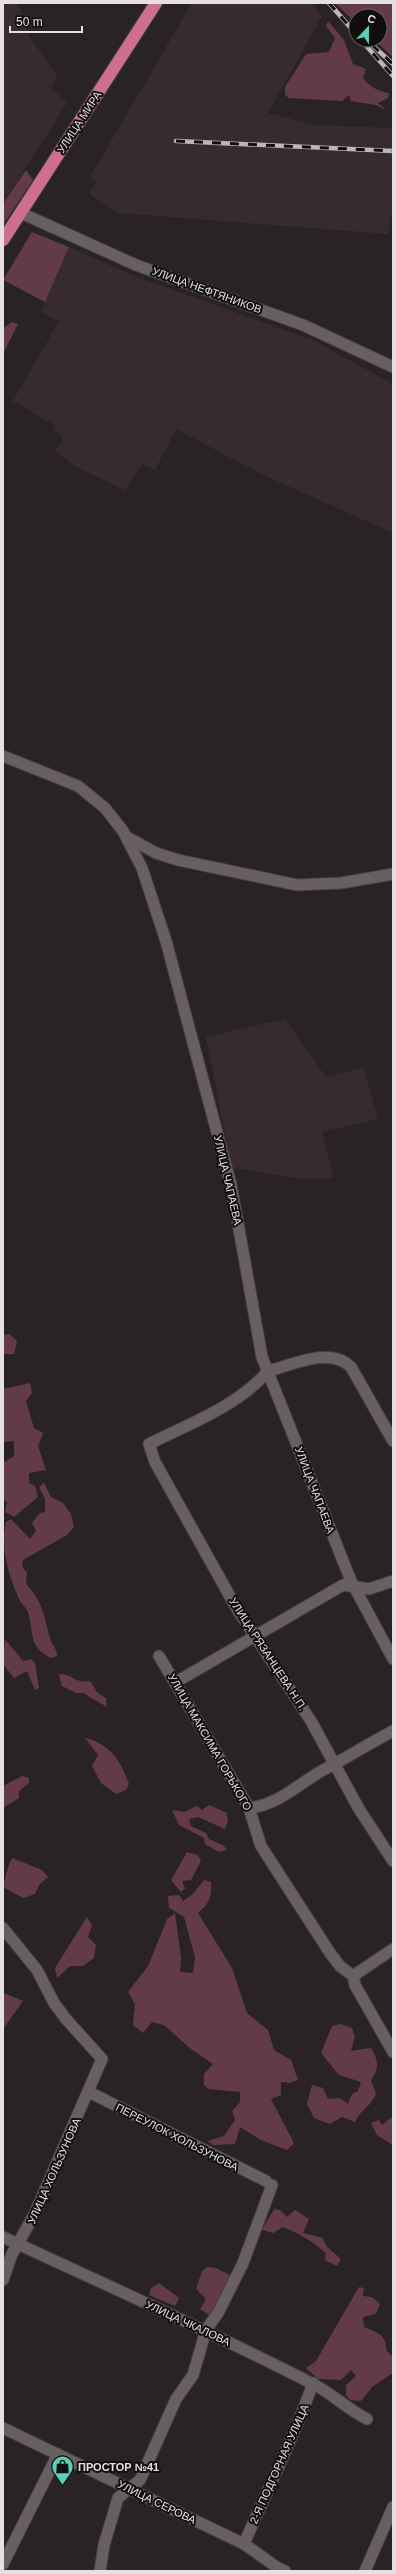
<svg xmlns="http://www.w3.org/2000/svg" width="396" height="2574" font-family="Arial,sans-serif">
	<rect width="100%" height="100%" fill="#2a2325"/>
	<g fill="#382b2f">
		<path d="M3,3h15l11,33 28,40 -6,12 16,15 -64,101z"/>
		<path d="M192,3h119l11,13 -54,97 46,12 79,3v79l-5,27 -269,-21 -30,-19 8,-13 -7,-4z"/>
		<path d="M69,247l66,29 180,65 78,43v149l-132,-59 -85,-45 -21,41 -13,-6 -17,26 -52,-25 -18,-14 7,-9 -1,-7 -8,-4 3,-5 -43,-25 46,-80 -18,-9z"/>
		<path d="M285,1019l41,58 38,-9 14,51 -56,13 12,46 -29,1 -73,-11 -26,-131z"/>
	</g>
	<g fill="#633a48">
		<path d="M335,3h58v54l-19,-17h6v-24h-24v7z"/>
		<path d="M328,21l16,19 9,24 13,5 -3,9c7,9 15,13 26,15l-1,5 -10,5 8,7 -10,-5 -25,-4 -2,-6 -7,6 -53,-3 -4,-3v-8l21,-33 23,-2 6,-14 -9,-12z"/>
		<path d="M26,170l7,10 -30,45v-21z"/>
		<path d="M32,232l37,15 -24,55 -42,-22z"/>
		<path d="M12,322l6,2 -15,30v-26z"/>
		<path d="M9,1334l8,7 -3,13h-11v-19z"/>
		<path d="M30,1383l2,10 -6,8 8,27 9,5 -5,13 8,24 -17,3v10l6,3 3,11 -24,20 -9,-5 2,-10 -4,-3v-36l11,-7v-15l-11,1v-53z"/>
		<path d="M44,1483l7,14 12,6 8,11 3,13 -7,8 -44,25 -1,6 5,7 -1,11c17,18 18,32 24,54 2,7 7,11 7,18l-6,2c-23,-11 -17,-26 -23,-46 -2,-5 -7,-8 -9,-13 -10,-23 -19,-51 -13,-77l5,-3 19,20 6,-8 -4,-8 8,-10 5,-1v-13l-6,-12z"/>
		<path d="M5,1639l18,22 8,-2 4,4 4,25 -4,2 -8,-19 -13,7 -11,-14z"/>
		<path d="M59,1674c13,-1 16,10 31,7l8,12 8,5 1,9 -24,-14h-7l-14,-7z"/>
		<path d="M85,1738c24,5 36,23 44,46l-3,6 -10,4 -15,-11 -9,-17 6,-11z"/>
		<path d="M22,1776l7,2v5l-10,8v7l-16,10v-22z"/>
		<path d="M209,1805l18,8 1,8 -3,8 -27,-12 -9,2 2,7 15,7 3,6 15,7 3,4 -8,2 -14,-8 -1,-6 -25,-13 -7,-15 12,2 13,-6 5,4z"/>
		<path d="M187,1852l11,3 3,6 -10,19 -9,1 3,7 -4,4 -10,-12z"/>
		<path d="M12,1858l30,12 6,7 -9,8 -4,9 -12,4 -20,-11c3,-10 4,-20 9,-29z"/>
		<path d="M204,1880l7,2c1,15 -2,22 -13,31l34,55 15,45 21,17 6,20 17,10 7,20 -8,3 -9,-1v13l-10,4 23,44 -7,7 -26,-10 -21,-13 -5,17 -22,1 -5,-4 16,-5 11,-16 -3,-9 8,-9v-10l-32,-3 -4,-4v-11l9,-10 -22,-15 -27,-24 -12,-3 -9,11 -10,-8 2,-21 -7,-12 20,-26 19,-47 8,-6 6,45 -1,14 13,1 2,-16 -11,-40 -15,-9 -1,-12 11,-1 4,6 10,-7z"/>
		<path d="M87,1917l5,8 -4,12 8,8 -2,13 -11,8h-13l-13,12 -2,-10z"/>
		<path d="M4,1993l19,8 -20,28v-34z"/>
		<path d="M340,2024l12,4 3,9 -4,14 20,-3c7,11 9,21 0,32l5,14c-6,13 -14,14 -21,28l-13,-5 -12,7 -16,-6 -7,-14 5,-19 11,3 5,11 12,-1 8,6 4,-10 6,-3 3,-9 -22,-7 -18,-22 11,-27z"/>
		<path d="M393,2116v29l-16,-10 -6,-12 8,-3 3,5z"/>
		<path d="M274,2209l6,1 7,7 8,-7 14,9 -6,14 20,5 3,8 15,13 -4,7 -12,-6 1,-7c-12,-11 -28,-20 -43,-26l-10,6 -11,-3z"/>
		<path d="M207,2267l9,1 14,7 -15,34 -6,6 -9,-6 6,-10 -10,-10 6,-18z"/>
		<path d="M159,2283l20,15 -4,8 -26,-11 2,-7z"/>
		<path d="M359,2287l5,1 -1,8 9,1 8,7 -4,10 -13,3 1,10c11,5 23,7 22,23l7,7v16l-21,14 -11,14 -11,-1 -4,-5v-10l10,-9 -5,-6 -10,10 -23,-1 -12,-11 10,-7z"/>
	</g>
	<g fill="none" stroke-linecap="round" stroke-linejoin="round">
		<defs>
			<g id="minor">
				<path d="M21,213l115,52 167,60 90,42"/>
				<path d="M3,756l75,30 27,22 18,23 19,37 24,73 65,244 31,172 89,224 42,78"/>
				<path d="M127,837l29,16 22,7 119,25 44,-2 52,-9"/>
				<path d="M268,1371c-30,35 -79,53 -119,73l6,18 82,147 74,112 48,88 34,52"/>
				<path d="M268,1371c25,-6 62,-25 83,-4l42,74"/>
				<path d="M159,1656l90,152 12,38 69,107 10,13 13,10 2,9 38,67"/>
				<path d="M176,1682l167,-97 26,4 24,-8"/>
				<path d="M249,1808c30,-3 50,-25 76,-39 23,-12 45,-26 68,-38"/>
				<path d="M3,1928l34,42 17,33 12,16 36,40 -68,156 -22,39 -9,26"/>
				<path d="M353,1976l40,-27"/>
				<path d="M89,2092l177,89"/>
				<path d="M3,2237c103,48 207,94 308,146 21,10 36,26 56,36"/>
				<path d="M3,2428l241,116 34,24 7,3"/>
				<path d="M244,2544c23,-54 50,-106 69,-161"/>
				<path d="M3,2564l55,-110"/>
				<path d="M100,2571l4,-26 14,-47 22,-18 36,-81 17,-24 13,-45 12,-17 25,-50 29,-78"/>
				<path d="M365,2571l28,-64"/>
			</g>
			<path id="trunk" d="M3,240l153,-237"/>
		</defs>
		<use href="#minor" stroke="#454041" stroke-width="13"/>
		<use href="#trunk" stroke="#454041" stroke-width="14"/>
		<use href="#minor" stroke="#675f61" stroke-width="11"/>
		<use href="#trunk" stroke="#ce6f91" stroke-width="12"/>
		<defs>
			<g id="rail">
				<path d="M329,3l27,31"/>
				<path d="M361,40l32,36"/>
				<path d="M372,45l21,19"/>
				<path d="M176,141l217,10"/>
			</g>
		</defs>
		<use href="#rail" stroke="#bdb7b9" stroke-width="4.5"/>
		<use href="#rail" stroke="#110e0e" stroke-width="3" stroke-dasharray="9" stroke-linecap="butt"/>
	</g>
	<defs>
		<symbol id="shop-pin" viewBox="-11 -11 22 30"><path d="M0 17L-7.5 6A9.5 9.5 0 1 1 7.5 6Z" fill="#5dceb8" stroke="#110e0e"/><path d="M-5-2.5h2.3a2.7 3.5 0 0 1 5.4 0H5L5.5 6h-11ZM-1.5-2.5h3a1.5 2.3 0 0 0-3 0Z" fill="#111"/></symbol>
	</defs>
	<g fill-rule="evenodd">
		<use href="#shop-pin" x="50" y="2454" width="25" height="34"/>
	</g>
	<g text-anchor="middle" stroke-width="4" stroke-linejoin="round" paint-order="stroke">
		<g font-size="11" fill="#e5e0e1" stroke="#110e0e">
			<text transform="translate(79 122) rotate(-57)" y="4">УЛИЦА МИРА</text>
			<text transform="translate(207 290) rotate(20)" y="4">УЛИЦА НЕФТЯНИКОВ</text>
			<text transform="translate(228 1180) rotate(77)" y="4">УЛИЦА ЧАПАЕВА</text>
			<text transform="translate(315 1490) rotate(69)" y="4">УЛИЦА ЧАПАЕВА</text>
			<text transform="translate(268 1654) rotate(57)" y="4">УЛИЦА РЯЗАНЦЕВА Н.П.</text>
			<text transform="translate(210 1742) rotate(60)" y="4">УЛИЦА МАКСИМА ГОРЬКОГО</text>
			<text transform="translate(177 2137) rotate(27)" y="4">ПЕРЕУЛОК ХОЛЬЗУНОВА</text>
			<text transform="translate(54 2171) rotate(-66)" y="4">УЛИЦА ХОЛЬЗУНОВА</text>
			<text transform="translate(188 2323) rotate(25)" y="4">УЛИЦА ЧКАЛОВА</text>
			<text transform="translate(279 2464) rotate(-66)" y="4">2-Я ПОДГОРНАЯ УЛИЦА</text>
			<text transform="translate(157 2502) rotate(26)" y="4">УЛИЦА СЕРОВА</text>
		</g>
		<g font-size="11" font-weight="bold" fill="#e5e0e1" stroke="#110e0e" text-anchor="start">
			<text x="78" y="2471">ПРОСТОР №41</text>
		</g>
	</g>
	<rect width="396" height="2574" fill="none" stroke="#e5e0e1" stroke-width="8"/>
	<g transform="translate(368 28) rotate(22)"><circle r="19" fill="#110e0e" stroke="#666262"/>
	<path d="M0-3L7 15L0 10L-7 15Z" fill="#5dceb8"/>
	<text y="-6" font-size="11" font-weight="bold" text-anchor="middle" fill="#e5e0e1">С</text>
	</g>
	<path d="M10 26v6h72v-6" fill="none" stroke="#e5e0e1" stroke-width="2"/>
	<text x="16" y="26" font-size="12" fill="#e5e0e1" stroke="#110e0e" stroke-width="3" paint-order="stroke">50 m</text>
</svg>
